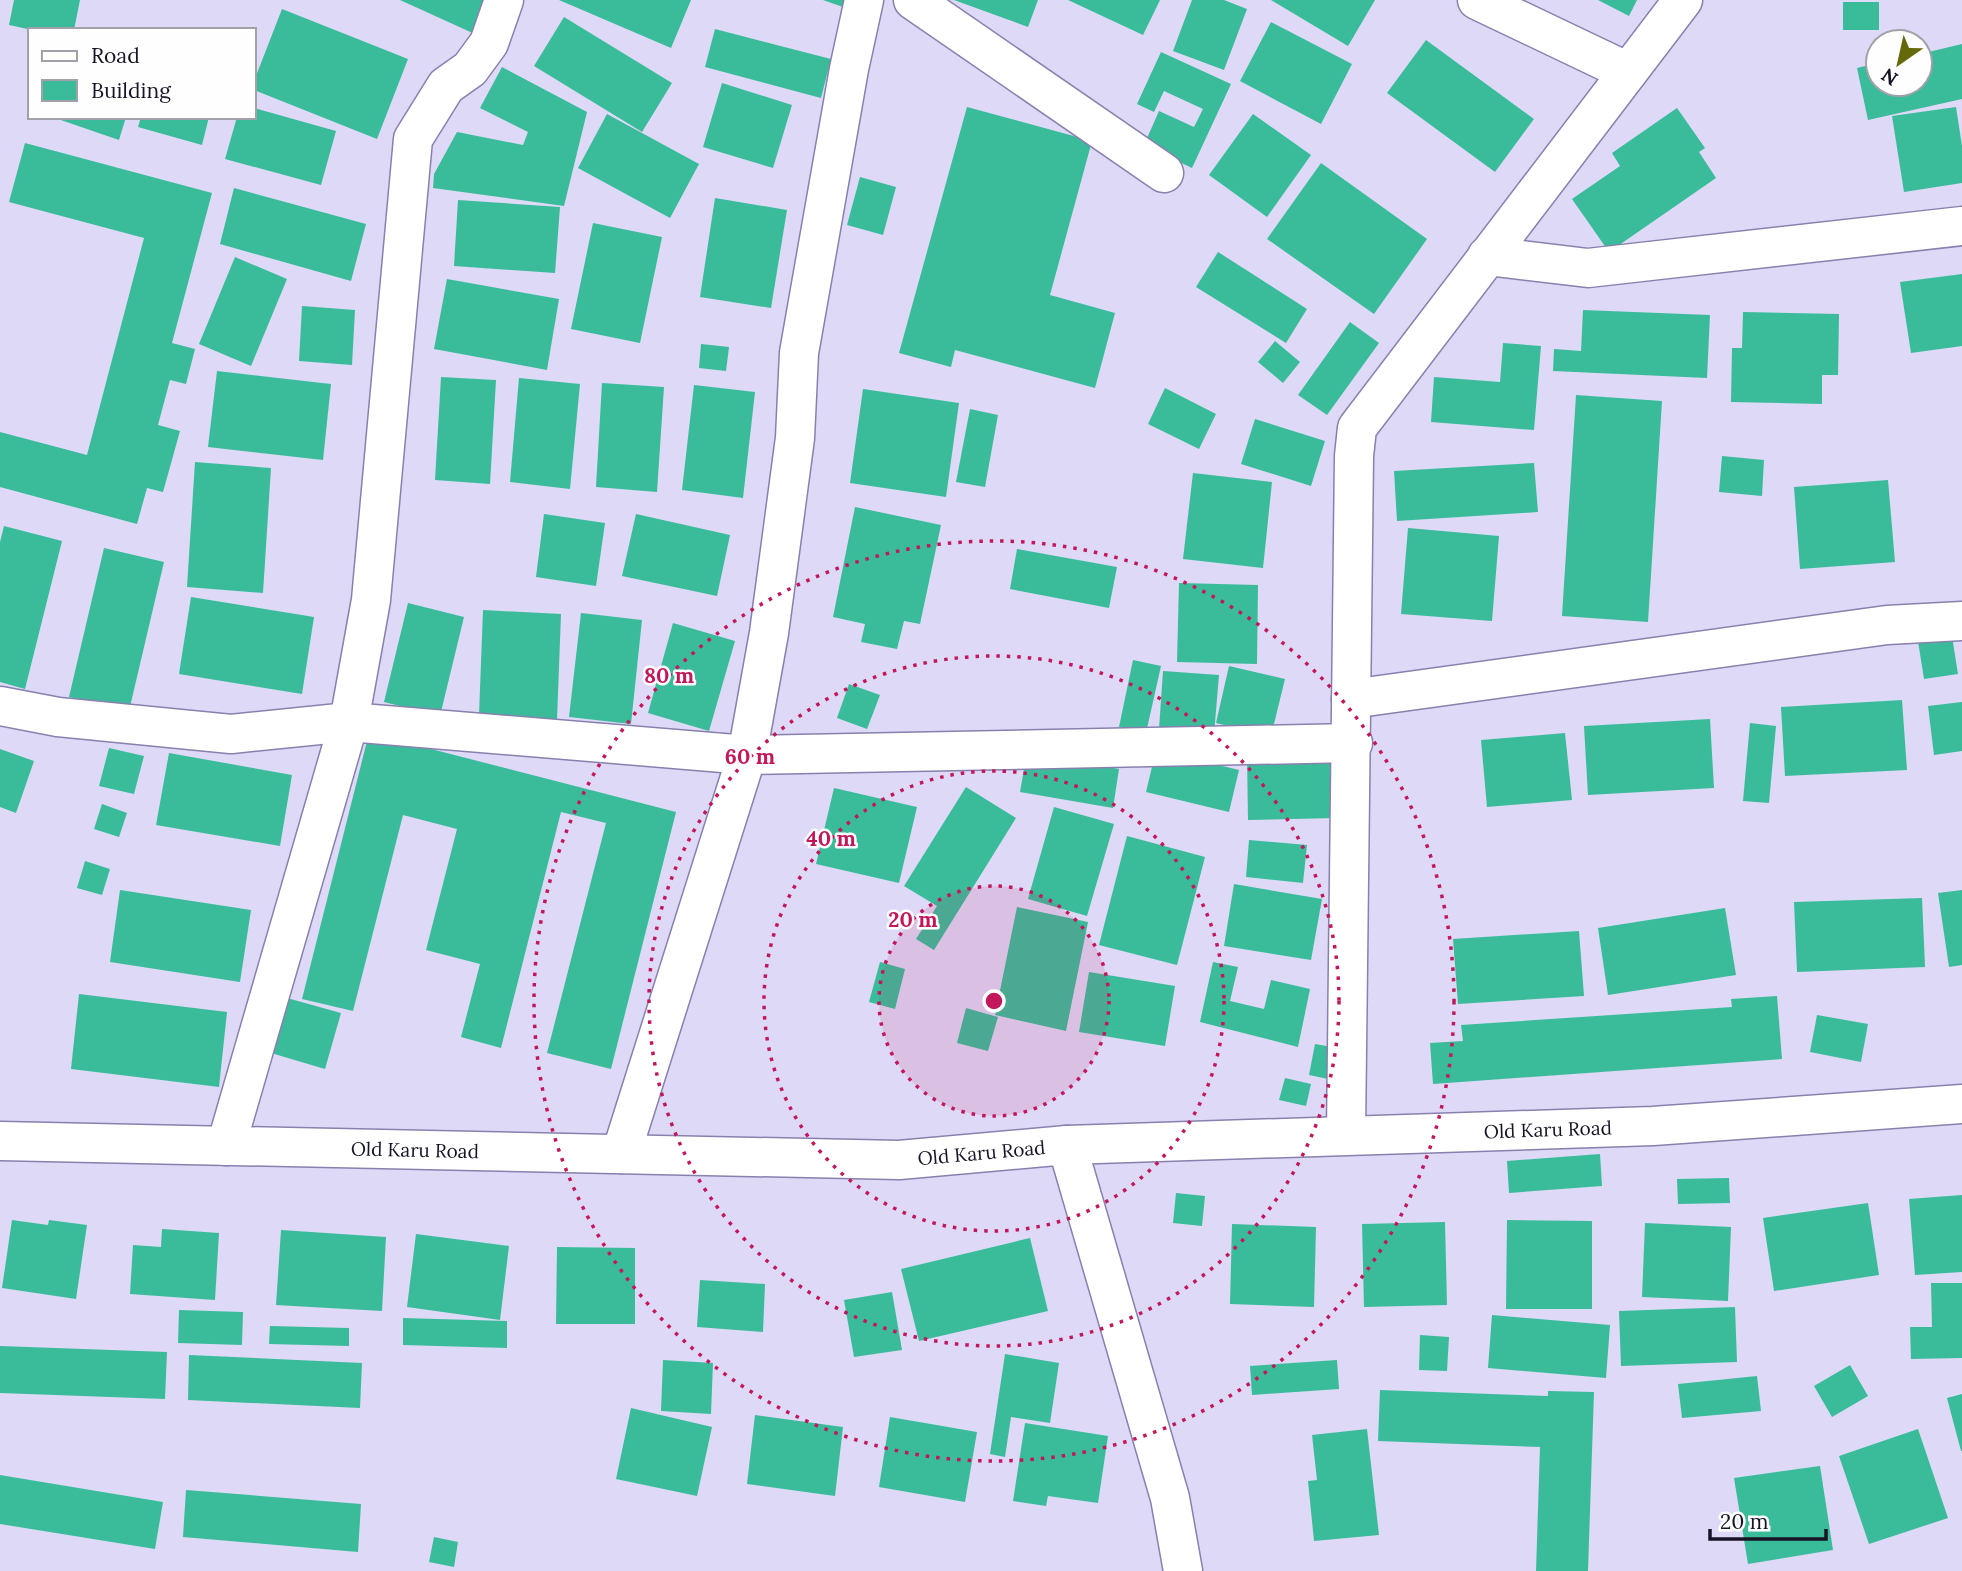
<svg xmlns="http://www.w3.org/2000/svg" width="1962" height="1571" font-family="Lora,serif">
	<rect width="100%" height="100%" fill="#ddd9f7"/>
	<g fill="#3abc9b">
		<path d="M14,0h66l-6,30h-42l-23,-5z"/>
		<path d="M400,0h93l-16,35z"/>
		<path d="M559,0h132l-20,48z"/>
		<path d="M823,0h22l-2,7z"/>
		<path d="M954,0h84l-10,27z"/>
		<path d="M1068,0h92l-17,35z"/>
		<path d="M1192,0h32l23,9 -23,61 -51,-19z"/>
		<path d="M1271,0h104l-27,46z"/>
		<path d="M1598,0h39l-8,16z"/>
		<rect x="1843" y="2" width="36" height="28"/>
		<path d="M282,9l126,50 -31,80 -123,-49v-9z"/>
		<path d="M564,17l108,66 -30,49 -108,-66z"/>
		<path d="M1271,22l81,42 -31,60 -81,-43z"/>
		<path d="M715,29l116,30 -10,39 -116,-31z"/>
		<path d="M1426,40l108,79 -39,53 -108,-79z"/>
		<path d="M1962,44v55l-94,21 -11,-52 21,-5v21h42v-30z"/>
		<path d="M1161,52l70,32 -39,84 -48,-23 15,-34 35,16 9,-18 -39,-18 -10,21 -17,-8z"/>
		<path d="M502,67l85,45 -23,94 -131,-18 1,-14 23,-42 66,13 5,-13 -48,-24z"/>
		<path d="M722,83l70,22 -19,63 -70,-21z"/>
		<path d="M967,107l125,34 -42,154 65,18 -20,75 -140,-38 -4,17 -52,-14z"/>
		<path d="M1956,107l6,39v37l-58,9 -12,-76z"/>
		<path d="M254,108l82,23 -15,54 -96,-26 12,-42h17z"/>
		<path d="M1677,108l28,40 -6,4 17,26 -107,74 -37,-53 48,-33 -8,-13z"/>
		<path d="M607,114l92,50 -29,54 -92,-50z"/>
		<path d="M1253,114l58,41 -44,62 -58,-42z"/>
		<path d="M52,117h74l-7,23z"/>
		<path d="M141,117h68l-7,28 -64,-18z"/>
		<path d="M25,143l187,50 -40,150 23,6 -9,35 -16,-4 -12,45 22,6 -17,61 -16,-4 -10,36 -137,-37v-55l87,23 57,-217 -135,-36z"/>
		<path d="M1321,163l106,76 -53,75 -107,-75z"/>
		<path d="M860,177l36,10 -13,48 -36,-10z"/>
		<path d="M234,188l132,36 -15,57 -131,-37z"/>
		<path d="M715,198l72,12 -16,98 -71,-11z"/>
		<path d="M458,200l102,7 -5,66 -101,-7z"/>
		<path d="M593,223l69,14 -22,106 -69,-14z"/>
		<path d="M1218,252l89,57 -21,34 -90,-56z"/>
		<path d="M235,257l52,22 -36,87 -52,-22z"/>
		<path d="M1962,274v72l-51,7 -11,-71z"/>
		<path d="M447,279l112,20 -12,71 -113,-21z"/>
		<path d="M302,306l53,4 -3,55 -53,-4z"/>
		<path d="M1583,310l127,5 -3,63 -154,-7 1,-22 27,2z"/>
		<path d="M1743,312l96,2 -1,61h-16v29l-91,-2 1,-54h10z"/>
		<path d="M1350,322l29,21 -52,72 -29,-20z"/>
		<path d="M1275,341l25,21 -17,21 -25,-21z"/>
		<path d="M1503,343l38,3 -7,84 -103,-8 3,-45 66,5z"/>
		<path d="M701,344l28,3 -3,24 -27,-3z"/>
		<path d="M217,371l114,13 -8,76 -115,-13z"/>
		<path d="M441,377l55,3 -6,104 -55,-4z"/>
		<path d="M519,378l61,6 -10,105 -60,-7z"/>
		<path d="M602,383l62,4 -7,105 -61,-5z"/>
		<path d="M694,385l61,7 -12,106 -61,-8z"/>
		<path d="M1165,388l51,26 -17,35 -51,-25z"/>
		<path d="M863,389l96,14 -13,94 -96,-14z"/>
		<path d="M1576,395l86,6 -14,221 -86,-6z"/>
		<path d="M970,409l28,6 -13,72 -29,-5z"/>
		<path d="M1255,419l70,22 -14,45 -70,-22z"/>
		<path d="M1722,456l42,4 -2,36 -43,-4z"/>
		<path d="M195,462l76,6 -8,125 -76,-6z"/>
		<path d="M1534,463l4,49 -141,9 -3,-50z"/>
		<path d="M1193,473l79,9 -9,86 -80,-9z"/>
		<path d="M1888,480l7,82 -95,7 -6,-82z"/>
		<path d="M855,507l86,18 -21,99 -16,-3 -7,28 -36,-7 4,-18 -32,-7z"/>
		<path d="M544,514l61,9 -9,63 -60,-9z"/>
		<path d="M636,514l94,21 -13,61 -95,-20z"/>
		<path d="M4,526l58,15 -37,148 -25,-7v-140z"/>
		<path d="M1408,528l91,8 -7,85 -91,-7z"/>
		<path d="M104,548l60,14 -35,149 -60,-14z"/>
		<path d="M1017,549l100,18 -8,41 -99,-19z"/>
		<path d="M1179,583l79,2 -1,79 -80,-2z"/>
		<path d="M191,597l123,20 -12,77 -123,-20z"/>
		<path d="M408,603l56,14 -24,99 -56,-14z"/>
		<path d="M483,610l78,4 -4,106 -78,-5z"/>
		<path d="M581,613l61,7 -11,104 -62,-7z"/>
		<path d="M673,623l62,18 -26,90 -61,-18z"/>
		<path d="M1951,630l7,44 -34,5 -7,-44z"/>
		<path d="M1133,660l28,6 -15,67 -27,-6z"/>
		<path d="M1229,666l56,13 -14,57 -55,-13z"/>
		<path d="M1163,671l56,4 -5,59 -55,-5z"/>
		<path d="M849,684l31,11 -13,34 -30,-11z"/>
		<path d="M1902,700l5,70 -122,6 -4,-69z"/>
		<path d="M1962,702v49l-28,4 -6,-49z"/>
		<path d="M1710,719l4,69 -126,7 -4,-69z"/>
		<path d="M1750,723l26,3 -7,77 -26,-2z"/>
		<path d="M369,733l307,79 -65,257 -64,-16 59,-230 -45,-11 -60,236 -40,-11 19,-73 -54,-14 31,-121 -54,-14 -50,196 -51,-12z"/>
		<path d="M1565,733l7,67 -85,7 -6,-67z"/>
		<path d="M109,748l35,8 -10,38 -35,-8z"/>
		<path d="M0,749l34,12 -18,52 -16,-6z"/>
		<path d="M1156,750l83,20 -10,42 -83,-20z"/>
		<path d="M1027,752l92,17 -6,39 -93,-16z"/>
		<path d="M169,753l123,22 -12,71 -124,-21z"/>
		<path d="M1335,754l1,64 -88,2 -1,-64z"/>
		<path d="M966,787l50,31 -82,132 -18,-11 21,-33 -33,-20z"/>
		<path d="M834,788l83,19 -18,76 -83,-19z"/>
		<path d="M102,804l25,9 -8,24 -25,-8z"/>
		<path d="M1054,807l60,17 -27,92 -59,-17z"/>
		<path d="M1127,836l78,21 -28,108 -78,-20z"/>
		<path d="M1249,840l58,5 -4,38 -57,-6z"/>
		<path d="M85,861l25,8 -8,26 -25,-7z"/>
		<path d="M1234,884l88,15 -11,61 -87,-14z"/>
		<path d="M120,890l131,20 -11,72 -130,-20z"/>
		<path d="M1962,890v75l-13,2 -11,-74z"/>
		<path d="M1922,898l3,69 -128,5 -3,-70z"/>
		<path d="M1017,907l71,15 -22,109 -71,-16z"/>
		<path d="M1725,908l11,67 -128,20 -10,-67z"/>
		<path d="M1579,931l5,65 -126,8 -5,-65z"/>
		<path d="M880,962l25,7 -10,40 -26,-7z"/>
		<path d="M1213,962l25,5 -8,34 34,8 7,-29 39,9 -12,58 -98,-25z"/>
		<path d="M1089,972l86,14 -10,60 -86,-14z"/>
		<path d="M79,994l148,18 -8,75 -148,-18z"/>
		<path d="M1777,996l5,63 -349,25 -3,-41 33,-2 -2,-16 271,-18 -1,-8z"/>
		<path d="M287,998l54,15 -16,56 -54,-16z"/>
		<path d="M966,1008l32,9 -10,34 -31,-8z"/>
		<path d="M1817,1015l51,9 -7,38 -51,-10z"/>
		<path d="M1315,1044l23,4 -5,32 -24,-5z"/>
		<path d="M1285,1078l26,6 -5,22 -27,-6z"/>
		<path d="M1600,1154l2,32 -93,7 -2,-32z"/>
		<path d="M1729,1178l1,25 -52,1 -1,-25z"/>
		<path d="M1176,1193l29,3 -3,30 -29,-3z"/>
		<path d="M1962,1195v77l-47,3 -6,-76z"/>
		<path d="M1868,1203l11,72 -105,16 -11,-73z"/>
		<path d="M12,1220l36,5 1,-5 38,5 -11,74 -74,-11z"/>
		<path d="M1507,1220l85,1v88h-86z"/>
		<path d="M1445,1222l2,83 -83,2 -2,-83z"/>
		<path d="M1645,1223l86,4 -3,74 -86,-4z"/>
		<path d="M1232,1224l84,3 -2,80 -84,-3z"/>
		<path d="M162,1229l57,4 -4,67 -85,-6 3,-49 28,2z"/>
		<path d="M281,1230l105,7 -4,74 -106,-6z"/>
		<path d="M416,1234l93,12 -9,74 -93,-13z"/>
		<path d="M1030,1238l18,73 -129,30 -18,-72z"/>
		<path d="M557,1247l78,1v76h-79z"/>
		<path d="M700,1280l65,4 -2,48 -66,-5z"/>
		<path d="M1931,1283h31v75l-51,1 -1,-32h22z"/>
		<path d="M892,1292l10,58 -48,7 -10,-57z"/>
		<path d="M1735,1307l2,55 -116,4 -2,-55z"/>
		<path d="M179,1310l64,2 -1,33 -64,-2z"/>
		<path d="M1492,1315l118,10 -4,53 -118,-10z"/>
		<path d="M403,1318l104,3v27l-104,-3z"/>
		<path d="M270,1326l79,2v18l-80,-2z"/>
		<path d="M1420,1335l29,2 -2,34 -28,-1z"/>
		<path d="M0,1346l167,6 -2,47 -165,-6z"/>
		<path d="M1005,1354l54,9 -9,60 -39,-6 -6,40 -15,-3z"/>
		<path d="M189,1355l173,8 -2,45 -172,-8z"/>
		<path d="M663,1360l50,3 -2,51 -50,-3z"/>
		<path d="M1337,1360l2,29 -87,6 -2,-29z"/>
		<path d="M1850,1365l18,31 -36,21 -18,-31z"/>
		<path d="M1757,1376l4,35 -79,7 -4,-34z"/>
		<path d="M1380,1390l168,6v-5l46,1 -6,179h-52l4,-124 -162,-6z"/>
		<path d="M1962,1394v57h-1l-14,-53z"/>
		<path d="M631,1408l81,19 -15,69 -81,-17z"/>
		<path d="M755,1415l88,12 -8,69 -88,-12z"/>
		<path d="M890,1417l87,15 -12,70 -86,-15z"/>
		<path d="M1025,1423l83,13 -10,67 -50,-7 -2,10 -33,-5z"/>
		<path d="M1367,1429l12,106 -65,6 -6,-60 9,-1 -5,-45z"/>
		<path d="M1918,1429l30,89 -79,26 -30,-88z"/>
		<path d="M1820,1466l13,84 -85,14 -14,-86z"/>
		<path d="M0,1475l163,27 -8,47 -155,-25z"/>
		<path d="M186,1490l175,14 -3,48 -175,-15z"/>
		<path d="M434,1537l24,5 -4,25 -25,-5z"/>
	</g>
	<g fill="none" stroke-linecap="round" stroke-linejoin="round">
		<defs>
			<g id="minor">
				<path d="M913,0l251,173"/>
				<path d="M1477,0l151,72"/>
				<path d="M1487,256l101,12 374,-42"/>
				<path d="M1351,699l536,-74 75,-4"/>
				<path d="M0,706l58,11 173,17 118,-12 398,33 606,-12"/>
				<path d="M1346,1134l8,-678 3,-28 326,-428"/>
				<path d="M1067,1145l103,353 13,73"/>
				<path d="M226,1146l123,-424 22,-122 42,-461 33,-53 24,-17 19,-26 15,-43"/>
				<path d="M621,1154l126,-399 22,-122 26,-195 4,-85 50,-284 15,-69"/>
			</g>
			<g id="major">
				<path id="s1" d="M0,1141l899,19 168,-15 586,-19 309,-22"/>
			</g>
		</defs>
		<use href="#minor" stroke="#8880ae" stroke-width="41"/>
		<use href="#major" stroke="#8880ae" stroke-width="41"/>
		<use href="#minor" stroke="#fff" stroke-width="38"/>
		<use href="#major" stroke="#fff" stroke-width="38"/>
	</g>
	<circle cx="994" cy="1001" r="115" fill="#c2185b" fill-opacity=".12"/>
	<g fill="none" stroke="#c2185b" stroke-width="3.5" stroke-dasharray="3.5 7">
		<circle cx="994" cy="1001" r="115"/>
		<circle cx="994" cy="1001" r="230"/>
		<circle cx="994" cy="1001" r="345"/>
		<circle cx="994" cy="1001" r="460"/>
	</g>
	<g text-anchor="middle" stroke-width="5" stroke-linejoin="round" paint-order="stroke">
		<g font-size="19" fill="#181426" stroke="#fefefe">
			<text dy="7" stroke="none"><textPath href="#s1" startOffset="1549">Old Karu Road</textPath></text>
			<text dy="7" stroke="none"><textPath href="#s1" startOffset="415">Old Karu Road</textPath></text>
			<text dy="7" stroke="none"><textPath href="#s1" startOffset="982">Old Karu Road</textPath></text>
		</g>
	</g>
	<circle cx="994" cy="1001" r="10" fill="#c2185b" stroke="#fefefe" stroke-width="3.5"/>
	<g font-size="21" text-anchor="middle" font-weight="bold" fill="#c2185b" stroke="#fefefe" stroke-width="5" stroke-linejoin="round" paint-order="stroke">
		<text x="669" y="683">80 m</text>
		<text x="750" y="764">60 m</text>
		<text x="831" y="846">40 m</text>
		<text x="913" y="927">20 m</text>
	</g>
	<rect x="28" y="28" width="228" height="91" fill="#fefefe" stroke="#a2a0a8" stroke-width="2"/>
	<rect x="42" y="51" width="35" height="10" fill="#ffffff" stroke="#a2a0a8" stroke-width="2"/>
	<text x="91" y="63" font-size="21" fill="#181426">Road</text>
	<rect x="42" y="80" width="35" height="21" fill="#3abc9b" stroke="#a2a0a8" stroke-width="2"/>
	<text x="91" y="98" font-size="21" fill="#181426">Building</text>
	<g transform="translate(1899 63) rotate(214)"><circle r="33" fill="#fefefe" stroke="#a2a0a8" stroke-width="2"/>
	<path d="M0-5L12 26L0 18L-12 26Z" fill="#666908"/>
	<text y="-10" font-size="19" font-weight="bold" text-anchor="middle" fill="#181426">N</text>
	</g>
	<path d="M1710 1529v10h116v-10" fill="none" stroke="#181426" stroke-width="3.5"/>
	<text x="1720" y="1529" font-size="21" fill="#181426" stroke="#fefefe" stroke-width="5" paint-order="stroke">20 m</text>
</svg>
